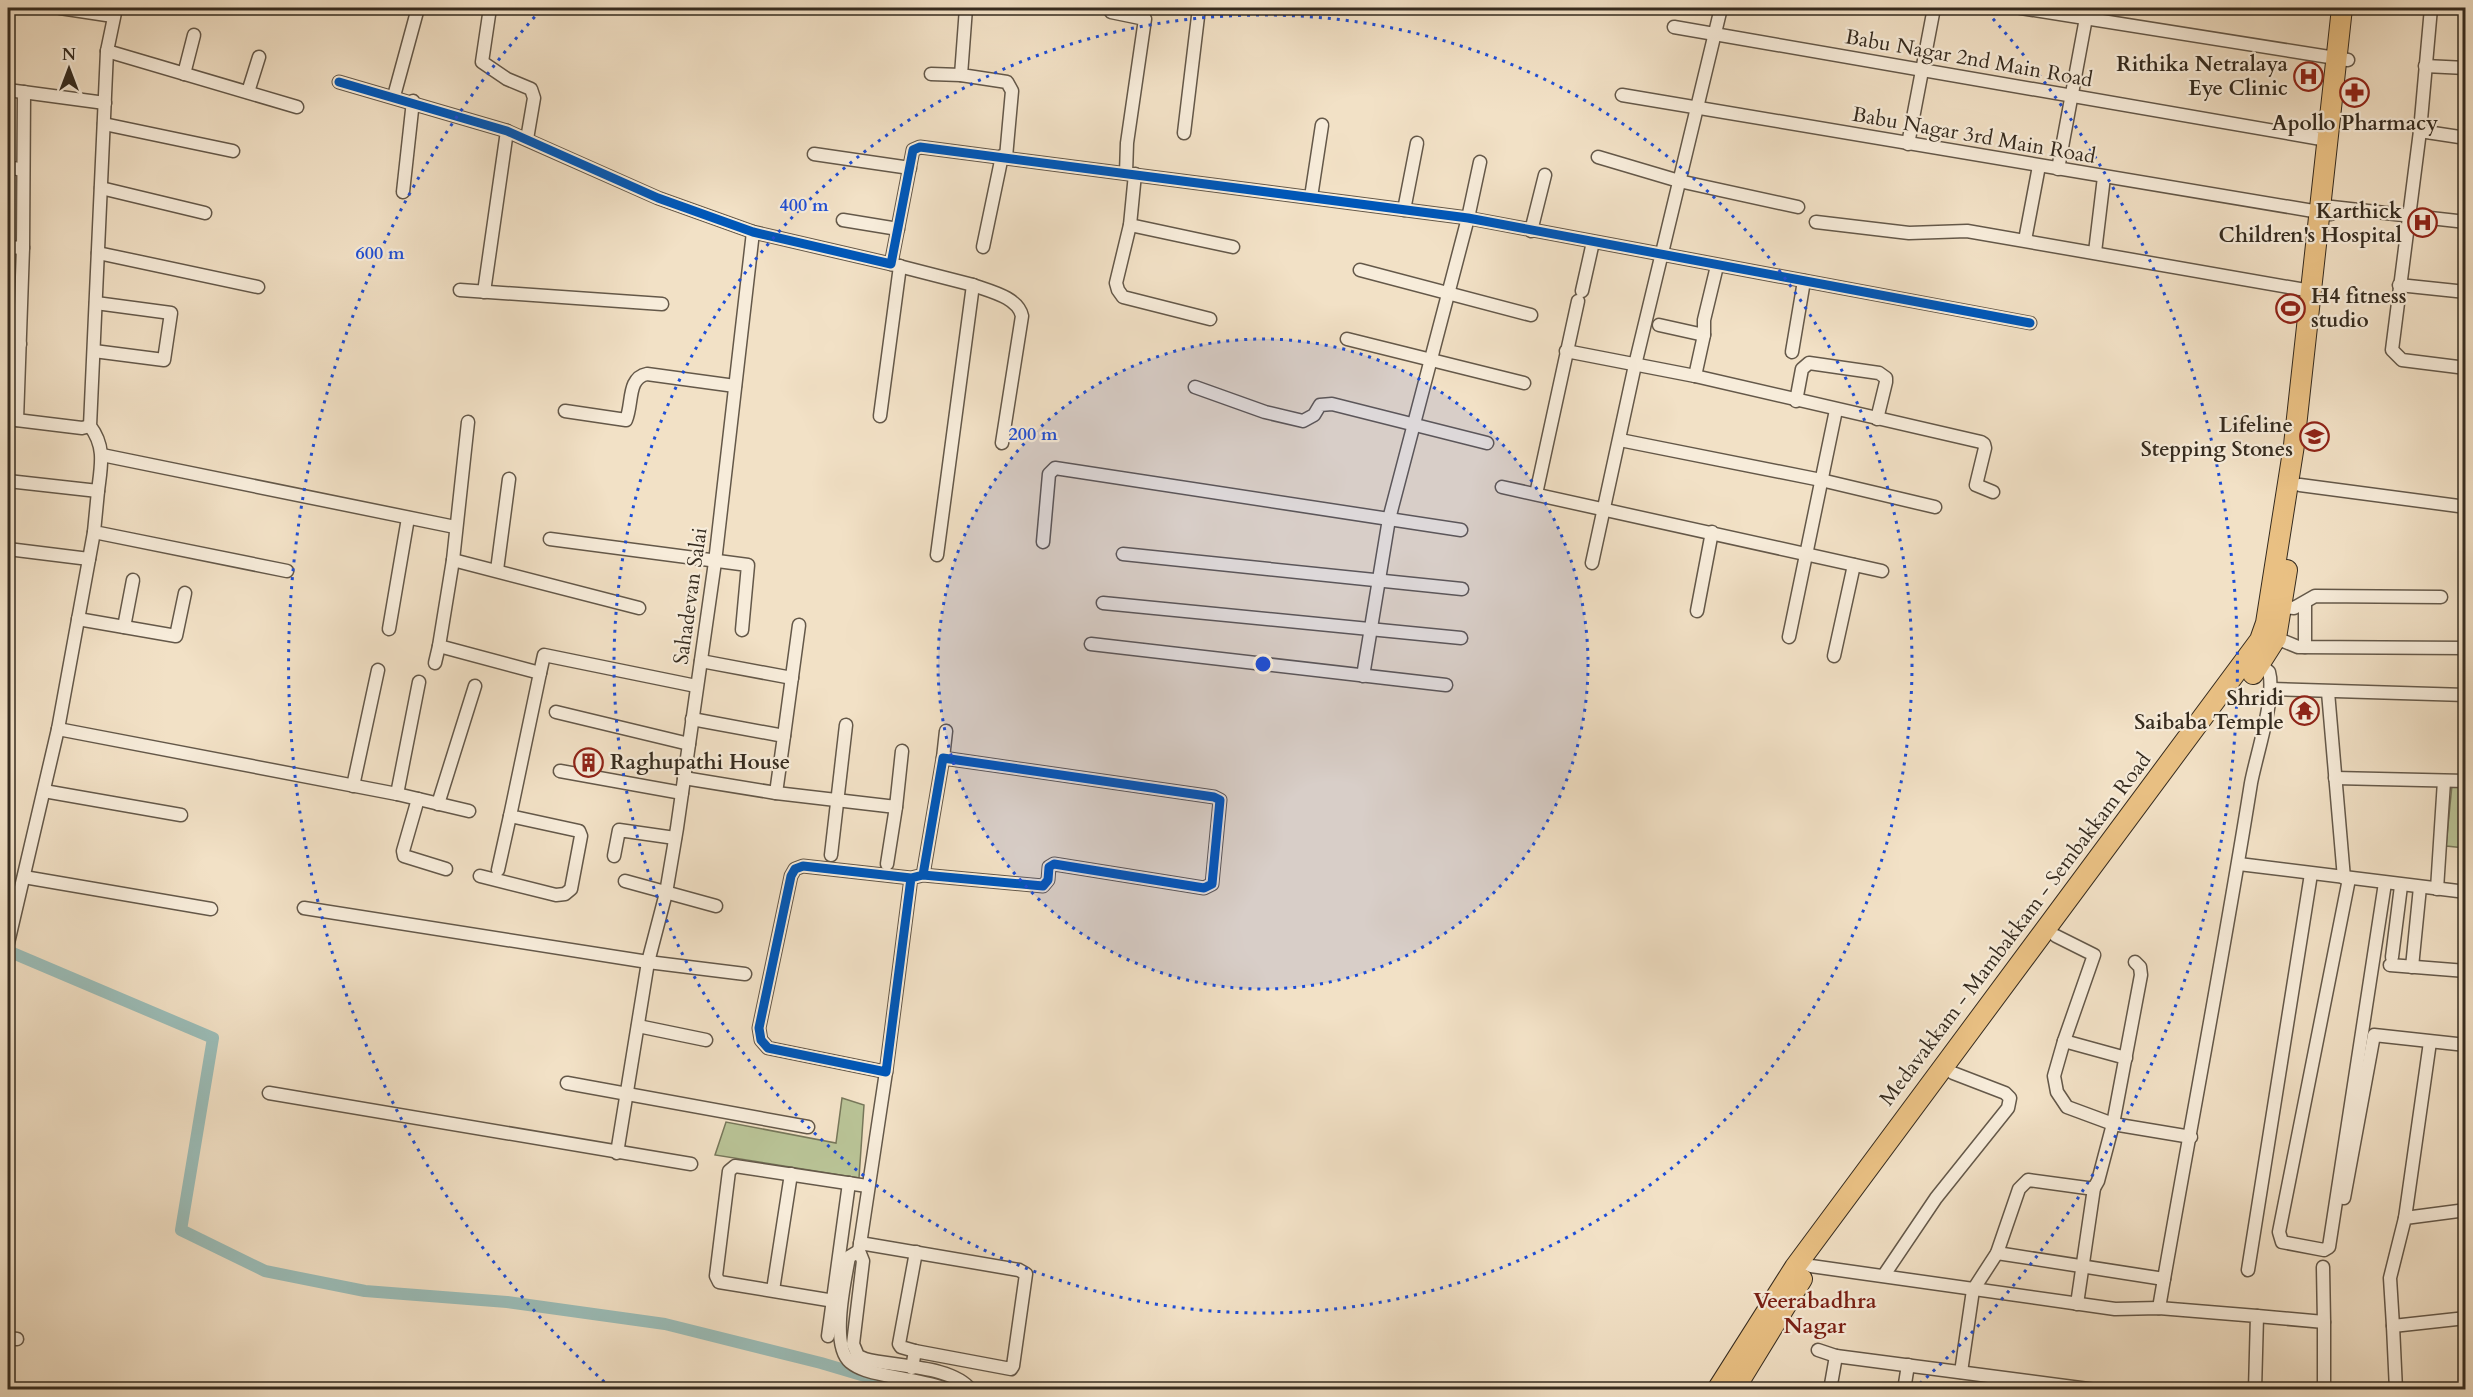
<svg xmlns="http://www.w3.org/2000/svg" width="2473" height="1397" font-family="Cardo,serif">
	<rect width="100%" height="100%" fill="#f2e1c6"/>
	<filter id="stains"><feTurbulence type="fractalNoise" baseFrequency=".00333" numOctaves="4"/><feColorMatrix values="0 0 0 0 .2 0 0 0 0 .09 0 0 0 0 .02 0 0 0 .5 -.17"/></filter>
	<radialGradient id="worn" r=".72"><stop offset=".6" stop-color="#630" stop-opacity="0"/><stop offset="1" stop-color="#630" stop-opacity=".3"/></radialGradient>
	<g fill="#b9c396" stroke="#77775a" stroke-width="1.5">
		<path d="M2452,785l13,1v62l-19,-2z"/>
		<path d="M842,1098l22,7 -5,73 -144,-23 11,-33 110,21z"/>
	</g>
	<g fill="none" stroke-linecap="round" stroke-linejoin="round">
		<path stroke="#9bbdb8" stroke-width="12" d="M8,951l205,87 -32,192 84,41 100,20 142,11 158,22 156,39 91,27"/>
		<defs>
			<g id="street">
				<path d="M60,8l53,8"/>
				<path d="M490,8l-8,54 25,17 24,10 3,9 -7,41"/>
				<path d="M966,8l-5,67 46,7 5,9 -6,66"/>
				<path d="M1112,8l-1,4 34,7 -18,124 -1,30"/>
				<path d="M2021,8l327,52"/>
				<path d="M2431,8l-11,123 -28,219 10,10 64,8"/>
				<path d="M1674,27l653,113"/>
				<path d="M107,51l190,56"/>
				<path d="M2425,66l41,2"/>
				<path d="M184,74l10,-39"/>
				<path d="M931,74l30,1"/>
				<path d="M339,82l168,49 151,67 95,34 138,32 22,-114 7,-3 548,71 562,105"/>
				<path d="M8,90l97,13"/>
				<path d="M248,92l11,-35"/>
				<path d="M1622,95l709,119"/>
				<path d="M394,96l24,-88"/>
				<path d="M104,124l129,27"/>
				<path d="M2420,131l46,7"/>
				<path d="M1184,133l15,-125"/>
				<path d="M1908,144l26,-136"/>
				<path d="M814,154l96,14"/>
				<path d="M1598,157l81,24 119,26"/>
				<path d="M8,167l15,3"/>
				<path d="M2058,169l28,-151"/>
				<path d="M1135,174l-5,51 -14,58 2,7 5,7 87,22"/>
				<path d="M101,188l104,25"/>
				<path d="M403,192l10,-91"/>
				<path d="M1311,197l11,-72"/>
				<path d="M2332,207l134,15"/>
				<path d="M1404,210l13,-67"/>
				<path d="M843,220l55,9"/>
				<path d="M1816,222l93,11 58,-2 344,60"/>
				<path d="M1130,225l103,22"/>
				<path d="M1531,231l14,-56"/>
				<path d="M2025,240l14,-74"/>
				<path d="M8,247l15,1"/>
				<path d="M983,247l19,-91"/>
				<path d="M2095,252l9,-75"/>
				<path d="M98,253l160,34"/>
				<path d="M891,264l82,21 -36,270"/>
				<path d="M1360,270l171,45"/>
				<path d="M973,285c16,6 45,12 49,31l-20,127"/>
				<path d="M2399,285l67,7"/>
				<path d="M460,290l202,14"/>
				<path d="M1582,291l11,-49"/>
				<path d="M484,292l23,-161"/>
				<path d="M1659,325l45,10 -9,41"/>
				<path d="M1704,335v-15l13,-54"/>
				<path d="M1347,339l177,44"/>
				<path d="M8,342l12,2"/>
				<path d="M94,351l70,9 7,-47 -75,-10"/>
				<path d="M1566,351l129,25 286,66 3,2 1,4 -9,37 17,7"/>
				<path d="M1792,352l12,-71"/>
				<path d="M1195,387l70,25 38,9 11,-6 6,-10 12,-1 155,39"/>
				<path d="M1796,401l6,-32 7,-6 70,10 7,5v4l-9,37"/>
				<path d="M565,411l61,9c7,-17 1,-42 21,-46l88,12"/>
				<path d="M880,416l20,-150"/>
				<path d="M8,419l74,9 8,-2"/>
				<path d="M17,420l6,-172 1,-156"/>
				<path d="M468,422l-15,138 -14,86 101,27 -30,143 69,15 2,5 -10,53 -6,5 -9,1 -76,-19"/>
				<path d="M1620,440l201,40 114,27"/>
				<path d="M102,455l353,72"/>
				<path d="M8,481l90,10c3,-25 8,-44 -8,-65l17,-375 9,-43"/>
				<path d="M2300,485l166,22"/>
				<path d="M1502,487l380,84"/>
				<path d="M98,491l-4,41 193,39"/>
				<path d="M1536,494l42,-193"/>
				<path d="M550,539l198,26 -6,65"/>
				<path d="M1043,542l6,-68 6,-6 406,62"/>
				<path d="M8,549l81,10"/>
				<path d="M1123,554l339,35"/>
				<path d="M453,560l186,48"/>
				<path d="M1592,563l43,-198 86,-357"/>
				<path d="M497,570l12,-91"/>
				<path d="M1103,603l358,35"/>
				<path d="M2305,604v43"/>
				<path d="M2283,607l11,1 21,-12 126,1"/>
				<path d="M1697,611l15,-79"/>
				<path d="M78,619l98,17 9,-43"/>
				<path d="M124,627l9,-47"/>
				<path d="M389,629l19,-111"/>
				<path d="M1789,637l47,-227"/>
				<path d="M2276,638l22,9 168,1"/>
				<path d="M1091,644l355,41"/>
				<path d="M1834,656l20,-91"/>
				<path d="M701,661l91,17"/>
				<path d="M435,663l4,-17"/>
				<path d="M540,673l4,-18 152,31"/>
				<path d="M1363,676l26,-157 79,-301 12,-56"/>
				<path d="M2271,689l195,6"/>
				<path d="M2328,692l16,186"/>
				<path d="M556,712l133,32"/>
				<path d="M692,719l92,17 -8,57"/>
				<path d="M58,729l339,65 72,17"/>
				<path d="M784,736l15,-111"/>
				<path d="M943,758l3,-27"/>
				<path d="M560,771l122,22"/>
				<path d="M684,778l92,15 120,14 6,-56"/>
				<path d="M2335,778l131,3"/>
				<path d="M353,786l25,-116"/>
				<path d="M44,791l137,24"/>
				<path d="M397,794l22,-112"/>
				<path d="M418,799l-15,52 1,5 42,13"/>
				<path d="M438,804l37,-118"/>
				<path d="M831,855l15,-130"/>
				<path d="M614,856l5,-26 56,8"/>
				<path d="M887,864l9,-57"/>
				<path d="M2239,864l227,28"/>
				<path d="M498,870l12,-54"/>
				<path d="M24,877l187,32"/>
				<path d="M911,878l-25,194 -118,-24 -7,-8 -2,-12 32,-152 4,-7 8,-3 108,12 12,-3 20,-117 271,39 6,3 -8,84 -8,4 -150,-24 -5,3 -1,13 -5,6 -120,-11"/>
				<path d="M2349,879l-70,353 3,10 42,8 5,-3 56,-364"/>
				<path d="M625,881l91,25"/>
				<path d="M2437,889l7,-108"/>
				<path d="M304,908l344,54 97,12"/>
				<path d="M2056,936l38,19 -30,86 62,17"/>
				<path d="M8,943l50,-214 36,-197"/>
				<path d="M2392,957l9,-71"/>
				<path d="M2390,965l76,6"/>
				<path d="M2412,967l8,-80"/>
				<path d="M638,1026l68,14"/>
				<path d="M2064,1041l-10,35 3,16 10,15 46,17 78,13"/>
				<path d="M886,1072l-27,179 4,10 -10,83 5,12 7,3c29,8 87,6 106,31"/>
				<path d="M567,1083l241,44"/>
				<path d="M269,1093l422,71"/>
				<path d="M617,1153l31,-191 18,-69 11,-65 38,-266 38,-330"/>
				<path d="M2344,1198l30,-163 92,10"/>
				<path d="M2405,1218l25,-176"/>
				<path d="M860,1243l159,27 7,4 -13,92 -2,3 -96,-18 -3,17"/>
				<path d="M859,1251l-10,6c-4,23 -19,88 1,105 11,9 26,11 39,14 20,4 41,6 60,14"/>
				<path d="M1997,1253l167,26"/>
				<path d="M1799,1261l12,5 304,43 44,-1 98,8 -2,74"/>
				<path d="M2323,1267l1,55"/>
				<path d="M2248,1270l63,-396"/>
				<path d="M1884,1275l52,-77 72,-90 2,-10 -5,-5 -52,-20"/>
				<path d="M773,1290l18,-116"/>
				<path d="M834,1301l-115,-19 -3,-6 13,-105 6,-5 132,20"/>
				<path d="M2077,1304l17,-116"/>
				<path d="M2159,1308c30,-175 64,-349 92,-525 5,-27 25,-87 18,-111l-14,-12"/>
				<path d="M2257,1316l67,6v68"/>
				<path d="M2393,1326l-3,-48 15,-60 61,-8"/>
				<path d="M828,1336l21,-153"/>
				<path d="M8,1338l9,1"/>
				<path d="M1818,1350l18,6 260,34"/>
				<path d="M915,1351l-14,-4 -2,-3 17,-92"/>
				<path d="M1961,1372l12,-82 24,-37 22,-64 9,-9 59,8h7l4,-7 15,-57 28,-149 -1,-8 -5,-5"/>
				<path d="M1830,1390l6,-34"/>
				<path d="M1904,1390l4,-25"/>
				<path d="M2396,1390l-3,-64 73,-8"/>
			</g>
			<g id="primary">
				<path d="M2253,674l23,-36 11,-68"/>
				<path d="M1717,1390l78,-123 465,-627 6,-17 28,-178 48,-437"/>
				<path d="M1734,1390l68,-111"/>
			</g>
		</defs>
		<use href="#street" stroke="#645849" stroke-width="15"/>
		<use href="#primary" stroke="#352b1f" stroke-width="22"/>
		<use href="#street" stroke="#f7ecda" stroke-width="12"/>
		<use href="#primary" stroke="#e9c083" stroke-width="20"/>
		<defs>
			<g id="cycleway">
				<path d="M339,82l168,49 151,67 95,34 138,32 22,-114 7,-3 548,71 562,105"/>
				<path d="M911,878l-25,194 -118,-24 -7,-8 -2,-12 32,-152 4,-7 8,-3 108,12 12,-3 20,-117 271,39 6,3 -8,84 -8,4 -150,-24 -5,3 -1,13 -5,6 -120,-11"/>
			</g>
		</defs>
		<use href="#cycleway" stroke="#f7ecda" stroke-width="13"/>
		<use href="#cycleway" stroke="#0057b8" stroke-width="9"/>
	</g>
	<circle cx="1263" cy="664" r="325" fill="#1d4ed8" fill-opacity=".12"/>
	<g fill="none" stroke="#1d4ed8" stroke-width="3" stroke-dasharray="3 6">
		<circle cx="1263" cy="664" r="325"/>
		<circle cx="1263" cy="664" r="649"/>
		<path d="M611 1388A974 974 0 0 1 539 12M1987 12A974 974 0 0 1 1915 1388"/>
	</g>
	<defs>
		<symbol id="hospital-ring" viewBox="-11 -11 22 22"><circle r="9.5" fill="#f7ecda" stroke="#8f2418" stroke-width="1.5"/><path d="M-5-5h3v3.5h4V-5h3V5h-3V1.5h-4V5h-3Z" fill="#8f2418"/></symbol>
		<symbol id="pharmacy-ring" viewBox="-11 -11 22 22"><circle r="9.5" fill="#f7ecda" stroke="#8f2418" stroke-width="1.5"/><path d="M-2-6h4v4h4v4h-4v4h-4v-4h-4v-4h4Z" fill="#8f2418"/></symbol>
		<symbol id="stadium-ring" viewBox="-11 -11 22 22"><circle r="9.5" fill="#f7ecda" stroke="#8f2418" stroke-width="1.5"/><path d="M0-5a6.5 5 0 1 0 0 10a6.5 5 0 1 0 0-10ZM-3.5-1.8h7v3.6h-7Z" fill="#8f2418"/></symbol>
		<symbol id="school-ring" viewBox="-11 -11 22 22"><circle r="9.5" fill="#f7ecda" stroke="#8f2418" stroke-width="1.5"/><path d="M0-5L7-2L0 1L-7-2ZM-4 1L0 2.5L4 1V4Q0 6-4 4Z" fill="#8f2418"/></symbol>
		<symbol id="temple-ring" viewBox="-11 -11 22 22"><circle r="9.5" fill="#f7ecda" stroke="#8f2418" stroke-width="1.5"/><path d="M0-6L5-2H3V0L6.5 2.5H4V6H1.5V3h-3V6H-4V2.5H-6.5L-3 0V-2H-5Z" fill="#8f2418"/></symbol>
		<symbol id="building-ring" viewBox="-11 -11 22 22"><circle r="9.5" fill="#f7ecda" stroke="#8f2418" stroke-width="1.5"/><path d="M-4-6H4V6H1V3H-1V6H-4ZM-2.5-4.3h1.7v1.8h-1.7ZM.8-4.3h1.7v1.8H.8ZM-2.5-1h1.7V.8h-1.7ZM.8-1h1.7V.8H.8Z" fill="#8f2418"/></symbol>
	</defs>
	<g fill-rule="evenodd">
		<use href="#hospital-ring" x="2292" y="60" width="33" height="33"/>
		<use href="#pharmacy-ring" x="2338" y="76" width="33" height="33"/>
		<use href="#hospital-ring" x="2406" y="206" width="33" height="33"/>
		<use href="#stadium-ring" x="2274" y="292" width="33" height="33"/>
		<use href="#school-ring" x="2298" y="420" width="33" height="33"/>
		<use href="#temple-ring" x="2288" y="694" width="33" height="33"/>
		<use href="#building-ring" x="572" y="746" width="33" height="33"/>
	</g>
	<g text-anchor="middle" stroke-width="4.5" stroke-linejoin="round" paint-order="stroke">
		<g font-size="21" fill="#352b1f" stroke="#f7ecda">
			<text transform="translate(1969 58) rotate(10)" y="7">Babu Nagar 2nd Main Road</text>
			<text transform="translate(1974 135) rotate(10)" y="7">Babu Nagar 3rd Main Road</text>
			<text transform="translate(690 596) rotate(-82)" y="7">Sahadevan Salai</text>
			<text transform="translate(2015 929) rotate(-53)" y="7">Medavakkam - Mambakkam - Sembakkam Road</text>
		</g>
		<g font-size="21" font-weight="bold" fill="#352b1f" stroke="#f7ecda" text-anchor="end">
			<text x="2288" y="71">Rithika Netralaya<tspan x="2288" dy="24">Eye Clinic</tspan></text>
			<text x="2355" y="130" text-anchor="middle">Apollo Pharmacy</text>
			<text x="2402" y="218">Karthick<tspan x="2402" dy="24">Children's Hospital</tspan></text>
			<text x="2311" y="303" text-anchor="start">H4 fitness<tspan x="2311" dy="24">studio</tspan></text>
			<text x="2293" y="432">Lifeline<tspan x="2293" dy="24">Stepping Stones</tspan></text>
			<text x="2284" y="705">Shridi<tspan x="2284" dy="24">Saibaba Temple</tspan></text>
			<text x="610" y="769" text-anchor="start">Raghupathi House</text>
		</g>
		<g font-size="22" font-weight="bold" fill="#7a1f14" stroke="#f7ecda">
			<text x="1815" y="1308">Veerabadhra<tspan x="1815" dy="25">Nagar</tspan></text>
		</g>
	</g>
	<circle cx="1263" cy="664" r="9" fill="#1d4ed8" stroke="#f7ecda" stroke-width="3"/>
	<g font-size="18" text-anchor="middle" font-weight="bold" fill="#1d4ed8" stroke="#f7ecda" stroke-width="4.5" stroke-linejoin="round" paint-order="stroke">
		<text x="804" y="211">400 m</text>
		<text x="380" y="259">600 m</text>
		<text x="1033" y="440">200 m</text>
	</g>
	<rect width="2473" height="1397" fill="none" stroke="#f2e1c6" stroke-width="30"/>
	<rect x="9" y="9" width="2455" height="1379" fill="none" stroke="#352b1f" stroke-width="3"/>
	<rect x="15" y="15" width="2443" height="1367" fill="none" stroke="#352b1f" stroke-width="1.5"/>
	<g transform="translate(69 69)" stroke="#f7ecda" stroke-width="4.5" paint-order="stroke">
	<path d="M0-4.5L10 22L0 15L-10 22Z" fill="#352b1f"/>
	<text y="-9" font-size="16" font-weight="bold" text-anchor="middle" fill="#352b1f">N</text>
	</g>
	<rect width="100%" height="100%" filter="url(#stains)"/>
	<rect width="100%" height="100%" fill="url(#worn)"/>
</svg>
